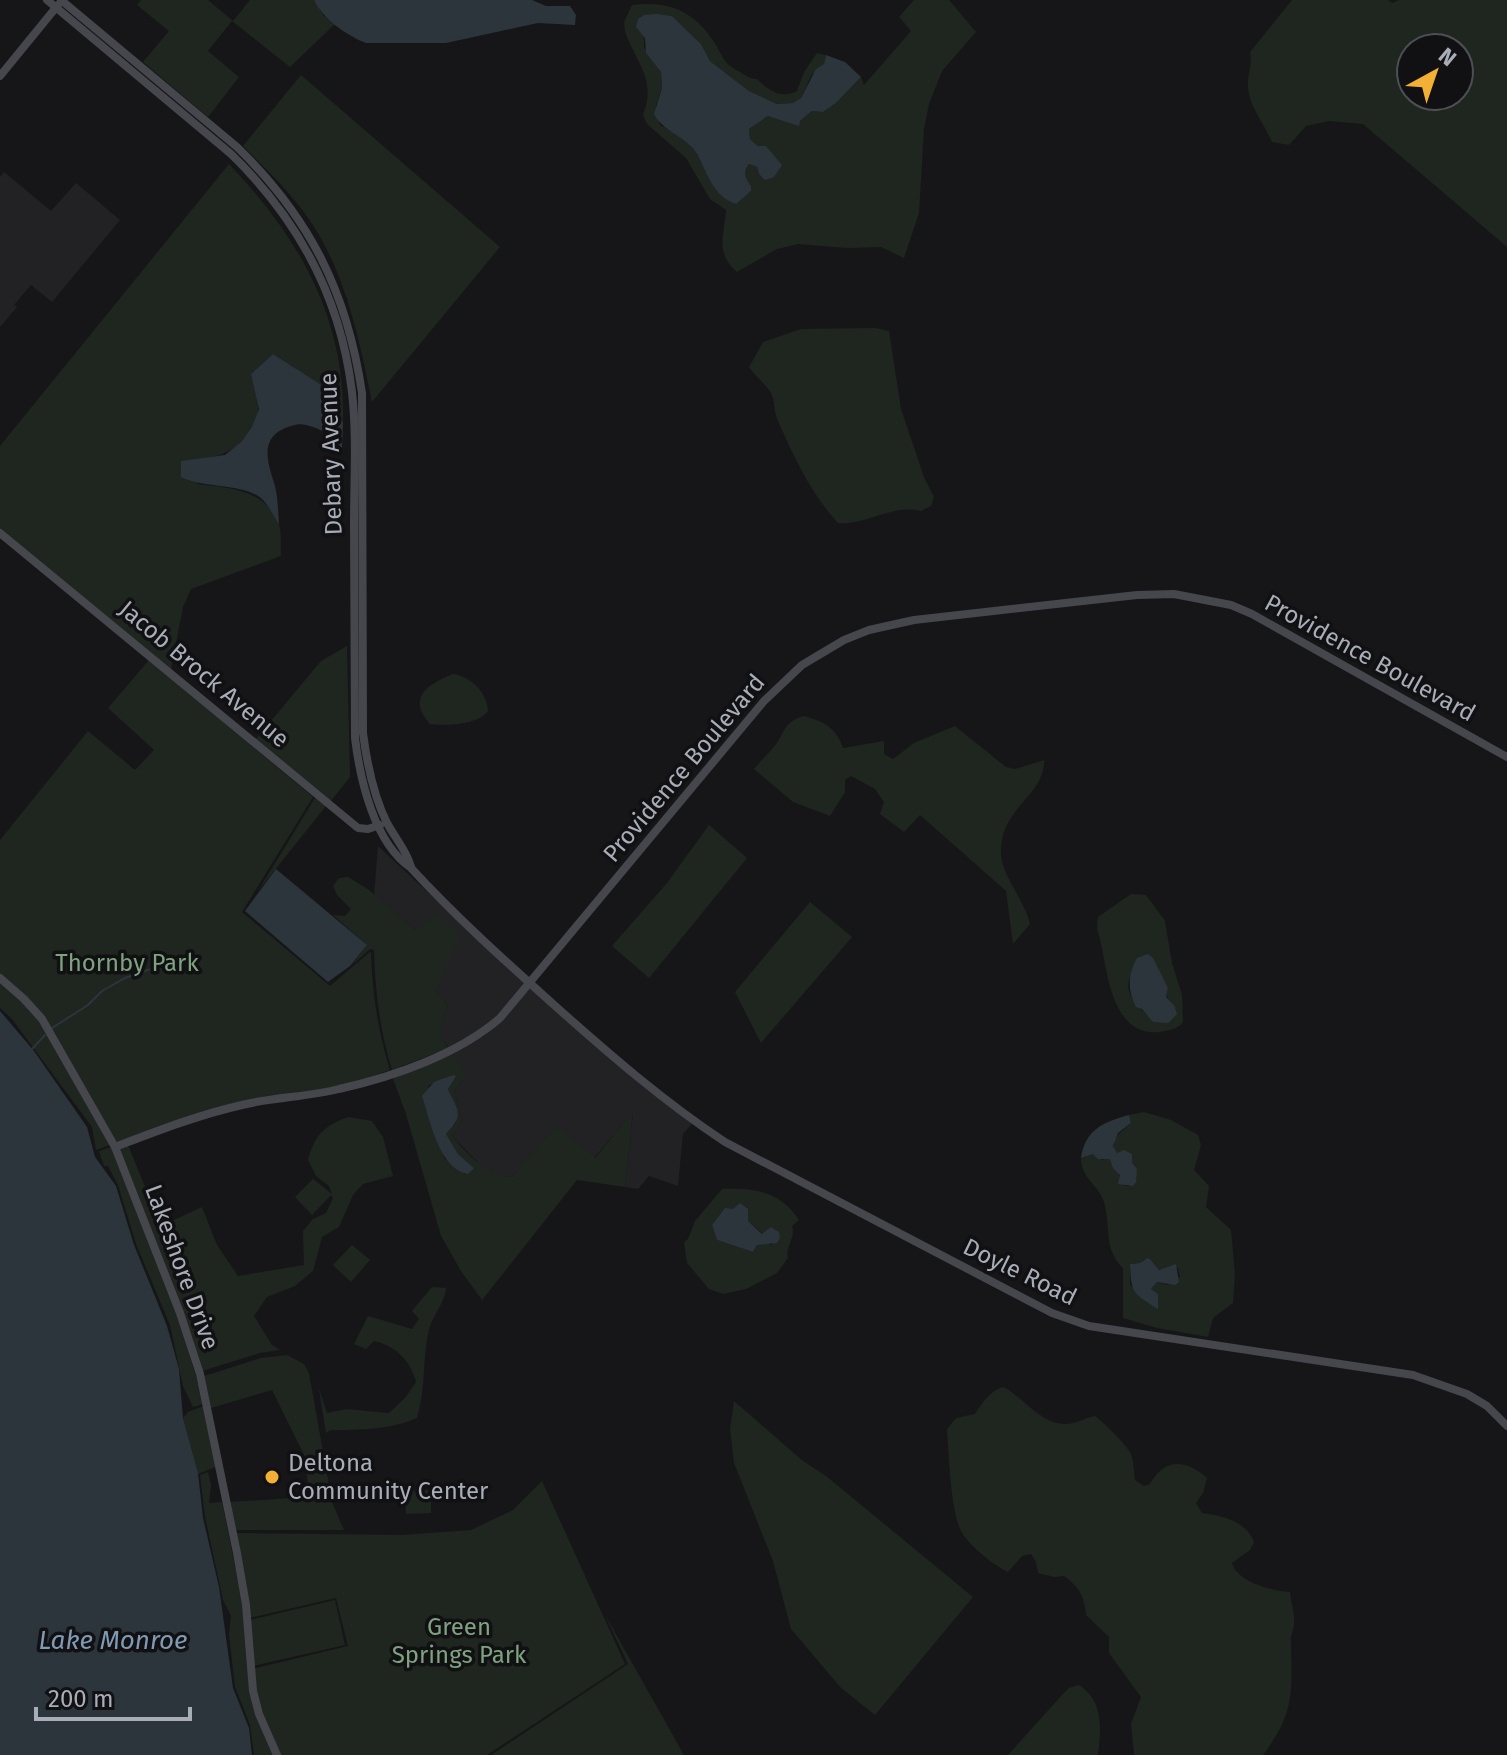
<svg xmlns="http://www.w3.org/2000/svg" width="1507" height="1755" font-family="'Fira Sans',sans-serif">
	<rect width="100%" height="100%" fill="#161618"/>
	<g fill="#222225">
		<path d="M4,172l47,39 25,-28 44,37 -68,82 -21,-17 -17,20 3,2 -17,20v-150z"/>
		<path d="M378,846l148,138 -27,32 -18,15 -32,17 -9,-11v-10l8,-21 -12,-15 -21,-61 -41,-35z"/>
		<path d="M530,987l162,137 -9,10 -5,52 -29,-10 -11,13 -13,-2 8,-74 -39,45 -65,1 -17,18 -14,-1 -14,-7 -32,-33 10,-14 -8,-31 8,-10 -10,-28 32,-17 18,-16z"/>
	</g>
	<g fill="#1e261f" fill-rule="evenodd">
		<path d="M141,0h67l25,21 17,-21h64l10,16 12,7 -46,44 -58,-46 -24,30 31,26 -31,40 -65,-55 26,-31 -32,-26z"/>
		<path d="M914,0h35l27,32 -34,39 -13,33 -5,25 -5,84 -15,45 -23,-11 -34,1 -49,-4 -21,5 -40,23c-22,-19 -13,-36 -11,-62l-16,-11 -24,-41 -39,-34 -4,-9c14,-36 -7,-51 -18,-84l-1,-9 8,-17c38,-5 64,7 84,40 9,16 8,18 24,27 7,4 10,7 17,7 12,12 24,20 40,12l7,-19 13,-19 9,2 -2,9 -12,10 -11,24 -7,5 -17,1 -28,-13 -39,-30 -9,-17 -29,-28 -28,-1v32l17,25 1,16 -6,17 4,20c12,6 29,16 36,28 12,18 17,43 40,51l15,-18c-6,-8 -7,-13 -2,-22l8,3 2,7 18,-12 -11,-16h-8l-8,-7 -1,-10 19,-13 32,5 12,-10 11,1 13,-9 25,-26 3,8 47,-54 -12,-14z"/>
		<path d="M1292,0h96l4,3 7,-3h108v247l-144,-123 -34,-3 -23,5 -17,19 -17,-3c-8,-19 -23,-35 -24,-56 -1,-11 5,-22 2,-34zM1411,48h48v48h-48z"/>
		<path d="M301,75l199,172 -128,155c-13,-64 -27,-133 -66,-187 -18,-25 -41,-47 -63,-69z"/>
		<path d="M229,164c69,72 117,154 114,258l-23,-38 -47,-30 -22,20c3,10 6,21 7,32 1,24 -25,49 -48,51l-13,27c32,4 69,5 82,40 3,9 1,23 2,32l-90,33 -8,18 -12,62 -171,-140v-83z"/>
		<path d="M876,328l13,3 12,78 23,68 10,20 -3,9 -10,5c-30,-7 -54,15 -83,12 -27,-29 -44,-66 -60,-102 -5,-10 -2,-20 -8,-30 -6,-8 -15,-15 -21,-24l14,-25 38,-13z"/>
		<path d="M347,646l3,131 -20,25 -74,-63 65,-78z"/>
		<path d="M149,660l164,137 -71,115 88,74 41,-35c1,41 7,80 19,119l-31,11 -193,44 -70,25 -4,-23 -80,-108 -12,-11v-168l88,-109 47,39 19,-20 -46,-42z"/>
		<path d="M453,674c17,2 34,18 35,37 -11,14 -41,15 -58,13 -24,-26 -2,-40 23,-50z"/>
		<path d="M803,716c19,4 34,12 40,32l41,-7v13l9,5 21,-16 41,-17 51,41 9,2 29,-9c1,37 -45,47 -43,94 0,20 24,47 29,70l-17,20 -7,-53 -86,-76 -16,17 -24,-18 4,-12 -9,-13 -24,-13 -6,4v12l-15,24 -37,-14 -39,-33c8,-10 20,-20 26,-31 6,-12 9,-17 23,-22z"/>
		<path d="M315,798l11,8 -68,85z"/>
		<path d="M709,825l38,33 -98,120 -37,-32 55,-63z"/>
		<path d="M348,877l21,13 46,40 22,-16 23,22 -24,55 12,15c-6,16 -13,29 1,42l-57,22c-12,-39 -17,-78 -18,-120l-4,-1 -19,17 16,-21 -34,-30 12,1 6,-7 -14,-14 -4,-9 6,-8z"/>
		<path d="M1131,894l15,1 19,26 7,42 10,32 1,27c-7,8 -13,8 -23,10 -45,5 -52,-52 -58,-84 -2,-12 -7,-19 -4,-31zM1152,958l16,30 -2,8 8,9 -24,12c-10,-8 -29,-26 -19,-41 4,-7 15,-13 21,-18z"/>
		<path d="M810,902l42,35 -91,106 -26,-51z"/>
		<path d="M452,1053l14,17 -4,11 -8,10 8,31 -10,14c17,20 33,38 60,41l44,-51 39,32 38,-46 -8,75 -48,-7 -95,120 -21,-29 -20,-35 -35,-122 -14,-38zM453,1075l-5,14 9,19 -1,15 -10,11 12,20 16,14 -29,-9 -17,-73z"/>
		<path d="M1144,1112l27,8 27,15 3,10 -7,25 15,16 -3,21 25,23 4,44 -2,29 -20,15 -5,19 -51,-9 -34,-10v-50c-20,-19 -12,-42 -19,-66 -5,-17 -23,-23 -23,-44l12,-4 10,6 3,-3 5,2 14,27h8l-1,-23 -18,-12c-3,-16 9,-19 17,-28l-2,-8zM1146,1258l4,1 9,11 12,-4 7,2 2,9 -13,8 -10,-3 -6,7 7,5v14l-28,-23v-21l10,-1z"/>
		<path d="M348,1117l24,4 11,16 10,39 -30,8 -10,11 -14,32 -17,10 -9,34 -18,15 -28,11 -13,19 18,29 8,5 -20,3 -58,18 -84,-222 10,-4 33,81 41,-19 15,38 21,31 66,-11 -1,-34 10,-12 13,-6 7,-15 -2,-3 -19,20 -17,-18 18,-18 19,15 -3,-8 -13,-10 -8,-16c7,-26 16,-34 40,-43z"/>
		<path d="M111,1147l67,168 26,89 -11,3 -10,-21 -13,-61 -34,-81 -18,-59 -10,-19h-4l-5,-15z"/>
		<path d="M722,1189c32,-1 57,1 77,31l-7,6c4,12 -7,21 -4,32l-11,15 -31,16 -23,5 -14,-5 -22,-26 -3,-21 4,-3 7,-18zM740,1203l7,10 1,8 15,13 8,-6 4,3 -3,14 -5,-2 -10,2 -4,7 -36,-12 -5,-15 11,-14 11,-2z"/>
		<path d="M352,1245l18,15 -19,22 -18,-17z"/>
		<path d="M432,1287l14,1c-1,15 -13,26 -17,41 -7,30 -3,59 -12,89 -28,12 -56,12 -86,12l-5,3 -7,-44 8,24 19,-4 43,4 16,-15 11,-16c-6,-22 -20,-36 -42,-41l-8,8 -12,-5 14,-28 44,13 7,-10 -7,-8z"/>
		<path d="M287,1355l17,9 5,9 23,129 12,28h-108l-8,-28 81,-5 -4,-40 -33,-67 -61,18 -7,-32 57,-18z"/>
		<path d="M1003,1387c20,10 37,36 60,37 11,1 21,-6 32,-8 7,5 33,30 36,38 3,7 3,19 4,26l9,6 6,-2c15,-27 37,-24 57,-6l-4,15 -7,10 6,10c21,3 44,8 52,29l-4,8 -18,13c5,19 40,28 58,29 1,10 5,22 4,31 0,7 -4,12 -3,19 1,49 4,71 -28,113h-129l-3,-31 10,-27 -32,-44v-16l-23,-22c-2,-20 -7,-28 -22,-39l-10,1 -16,-4 -2,-11 -5,-8 -9,2 -14,16c-16,-8 -33,-22 -44,-36 -14,-19 -15,-82 -17,-107l9,-11 19,-4c6,-10 16,-24 28,-27z"/>
		<path d="M734,1401l69,60 23,15 147,121 -98,118 -34,-27 -50,-59 -18,-68 -39,-98 -4,-34z"/>
		<path d="M206,1405l12,61 -20,8 -15,-56 5,-6z"/>
		<path d="M208,1472l3,13 -2,18 13,-1 19,94 15,119 18,40h-20l-4,-30 -15,-38 -6,-52 2,-19 -8,-16 -18,-83 -5,-42z"/>
		<path d="M542,1481l83,183 -138,91h-208l-19,-42 -8,-44 96,-23 -12,-48 -86,20 -15,-85 167,2 69,-5 42,-20z"/>
		<path d="M431,1490v23l-25,1 -2,-23z"/>
		<path d="M335,1600l10,45 -92,21 -3,-46z"/>
		<path d="M604,1613l80,142h-193l137,-91z"/>
		<path d="M1079,1685c25,16 22,45 19,70h-90l54,-60 7,-7z"/>
	</g>
	<g fill="#2c353c">
		<path d="M314,0h218l14,6h24l6,9 -1,10 -37,-2 -92,20h-80c-20,-8 -43,-24 -52,-43z"/>
		<path d="M656,14l16,2 29,28 9,17 39,30 28,13 16,-1 8,-5 15,-29 8,-5 2,-9 19,7 16,15 -25,26 -13,9 -11,-1 -12,10 -1,5 -31,-10 -19,13 1,10 8,7h8l16,19 -8,12 -9,3 -6,-6 -2,-7 -8,-3c-6,8 -4,14 2,22v5l-15,13c-23,-7 -29,-32 -39,-50 -11,-18 -34,-22 -43,-40l8,-26 -1,-16 -15,-19 -1,-15 -9,-11 2,-8 6,-4z"/>
		<path d="M273,354l47,30 23,38 -1,27c-7,-12 -22,-21 -36,-24 -7,-2 -12,0 -18,2 -30,10 -20,37 -13,59 3,12 3,26 4,38 -5,-7 -11,-20 -18,-26 -20,-15 -55,-9 -80,-21v-16l44,-6 17,-14 10,-14 7,-18 -8,-35z"/>
		<path d="M276,869l91,76 -17,21 -22,16 -83,-71z"/>
		<path d="M1148,954l5,4 15,30 -2,9 8,8 3,9 -9,9 -15,-1 -11,-13 -6,-2c-9,-18 -8,-32 1,-49z"/>
		<path d="M0,1011l34,40 53,76 8,30 21,29 18,59 33,81 12,43 4,49 15,55 5,45 16,69 14,101 16,40 3,27h-252z"/>
		<path d="M453,1075l3,1 -8,13c4,11 15,22 7,34 -2,4 -6,7 -9,11l12,20 16,14 -6,6c-29,-5 -38,-54 -46,-78l12,-14z"/>
		<path d="M1129,1115l2,8 -13,10 -5,13 4,7 7,-3 8,4v9l5,6 -1,13 -3,4 -15,-2 2,-9 -7,-7 -3,-9h-12l-5,-5 -12,4c4,-28 22,-36 48,-43z"/>
		<path d="M740,1203l8,6v12l14,13 9,-7 8,5 1,6 -3,5 -20,2 -4,7 -36,-12 -5,-15 13,-17 8,1z"/>
		<path d="M1147,1258l3,1 9,11 17,-6 3,18 -4,3 -18,-3 -6,7 7,5v15c-25,-16 -27,-15 -28,-45l10,-1z"/>
	</g>
	<g fill="none" stroke-linecap="round" stroke-linejoin="round">
		<g stroke="#2c353c" stroke-width="2">
			<path d="M52,1028l36,-23 14,-14 23,-13 49,-17"/>
			<path d="M32,1049l13,-14"/>
		</g>
		<g stroke="#45474d" stroke-width="8">
			<path d="M47,0l184,154c67,65 110,145 121,238 5,44 2,89 2,133 0,71 1,142 1,213 5,41 19,105 56,130 44,48 93,92 142,136 55,49 110,97 172,138l327,171 37,13 324,49 54,19 20,12 20,20"/>
			<path d="M61,0l176,147c73,71 110,145 125,246l1,340c4,31 10,62 24,90 8,15 20,28 24,44"/>
			<path d="M0,76l58,-71"/>
			<path d="M0,533l358,295 10,1 12,-4"/>
			<path d="M0,978l24,21 18,20 73,128 65,166 20,61 37,179 9,52 7,86 6,23 18,41"/>
			<path d="M115,1147c42,-16 83,-32 127,-42 32,-8 66,-8 97,-16 54,-12 120,-35 161,-71l264,-317 38,-36 42,-25 25,-10 45,-10 223,-25 37,-1 57,11 21,9 255,143"/>
		</g>
	</g>
	<circle fill="#f2b134" stroke="#111113" stroke-width="3" cx="272" cy="1477" r="8"/>
	<g text-anchor="middle" stroke-width="7" stroke-linejoin="round" paint-order="stroke">
		<g font-size="24" fill="#a8adb8" stroke="#111113">
			<text transform="translate(331 454) rotate(-92)" y="8">Debary Avenue</text>
			<text transform="translate(1370 658) rotate(29)" y="8">Providence Boulevard</text>
			<text transform="translate(204 674) rotate(40)" y="8">Jacob Brock Avenue</text>
			<text transform="translate(684 768) rotate(-50)" y="8">Providence Boulevard</text>
			<text transform="translate(182 1267) rotate(70)" y="8">Lakeshore Drive</text>
			<text transform="translate(1020 1272) rotate(26)" y="8">Doyle Road</text>
		</g>
		<g font-size="24" fill="#7fa381" stroke="#111113">
			<text x="127" y="971">Thornby Park</text>
			<text x="459" y="1635">Green<tspan x="459" dy="28">Springs Park</tspan></text>
		</g>
		<g font-size="24" fill="#a8adb8" stroke="#111113" text-anchor="start">
			<text x="288" y="1471">Deltona<tspan x="288" dy="28">Community Center</tspan></text>
		</g>
		<g font-size="26" font-style="italic" fill="#7f9bb3" stroke="#111113">
			<text x="113" y="1649">Lake Monroe</text>
		</g>
	</g>
	<g transform="translate(1435 72) rotate(40)"><circle r="38" fill="#111113" stroke="#4d4f55" stroke-width="2"/>
	<path d="M0-6L14 30L0 20L-14 30Z" fill="#f2b134"/>
	<text y="-12" font-size="22" font-weight="bold" text-anchor="middle" fill="#a8adb8">N</text>
	</g>
	<path d="M36 1707v12h154v-12" fill="none" stroke="#a8adb8" stroke-width="4"/>
	<text x="48" y="1707" font-size="24" fill="#a8adb8" stroke="#111113" stroke-width="6" paint-order="stroke">200 m</text>
</svg>
